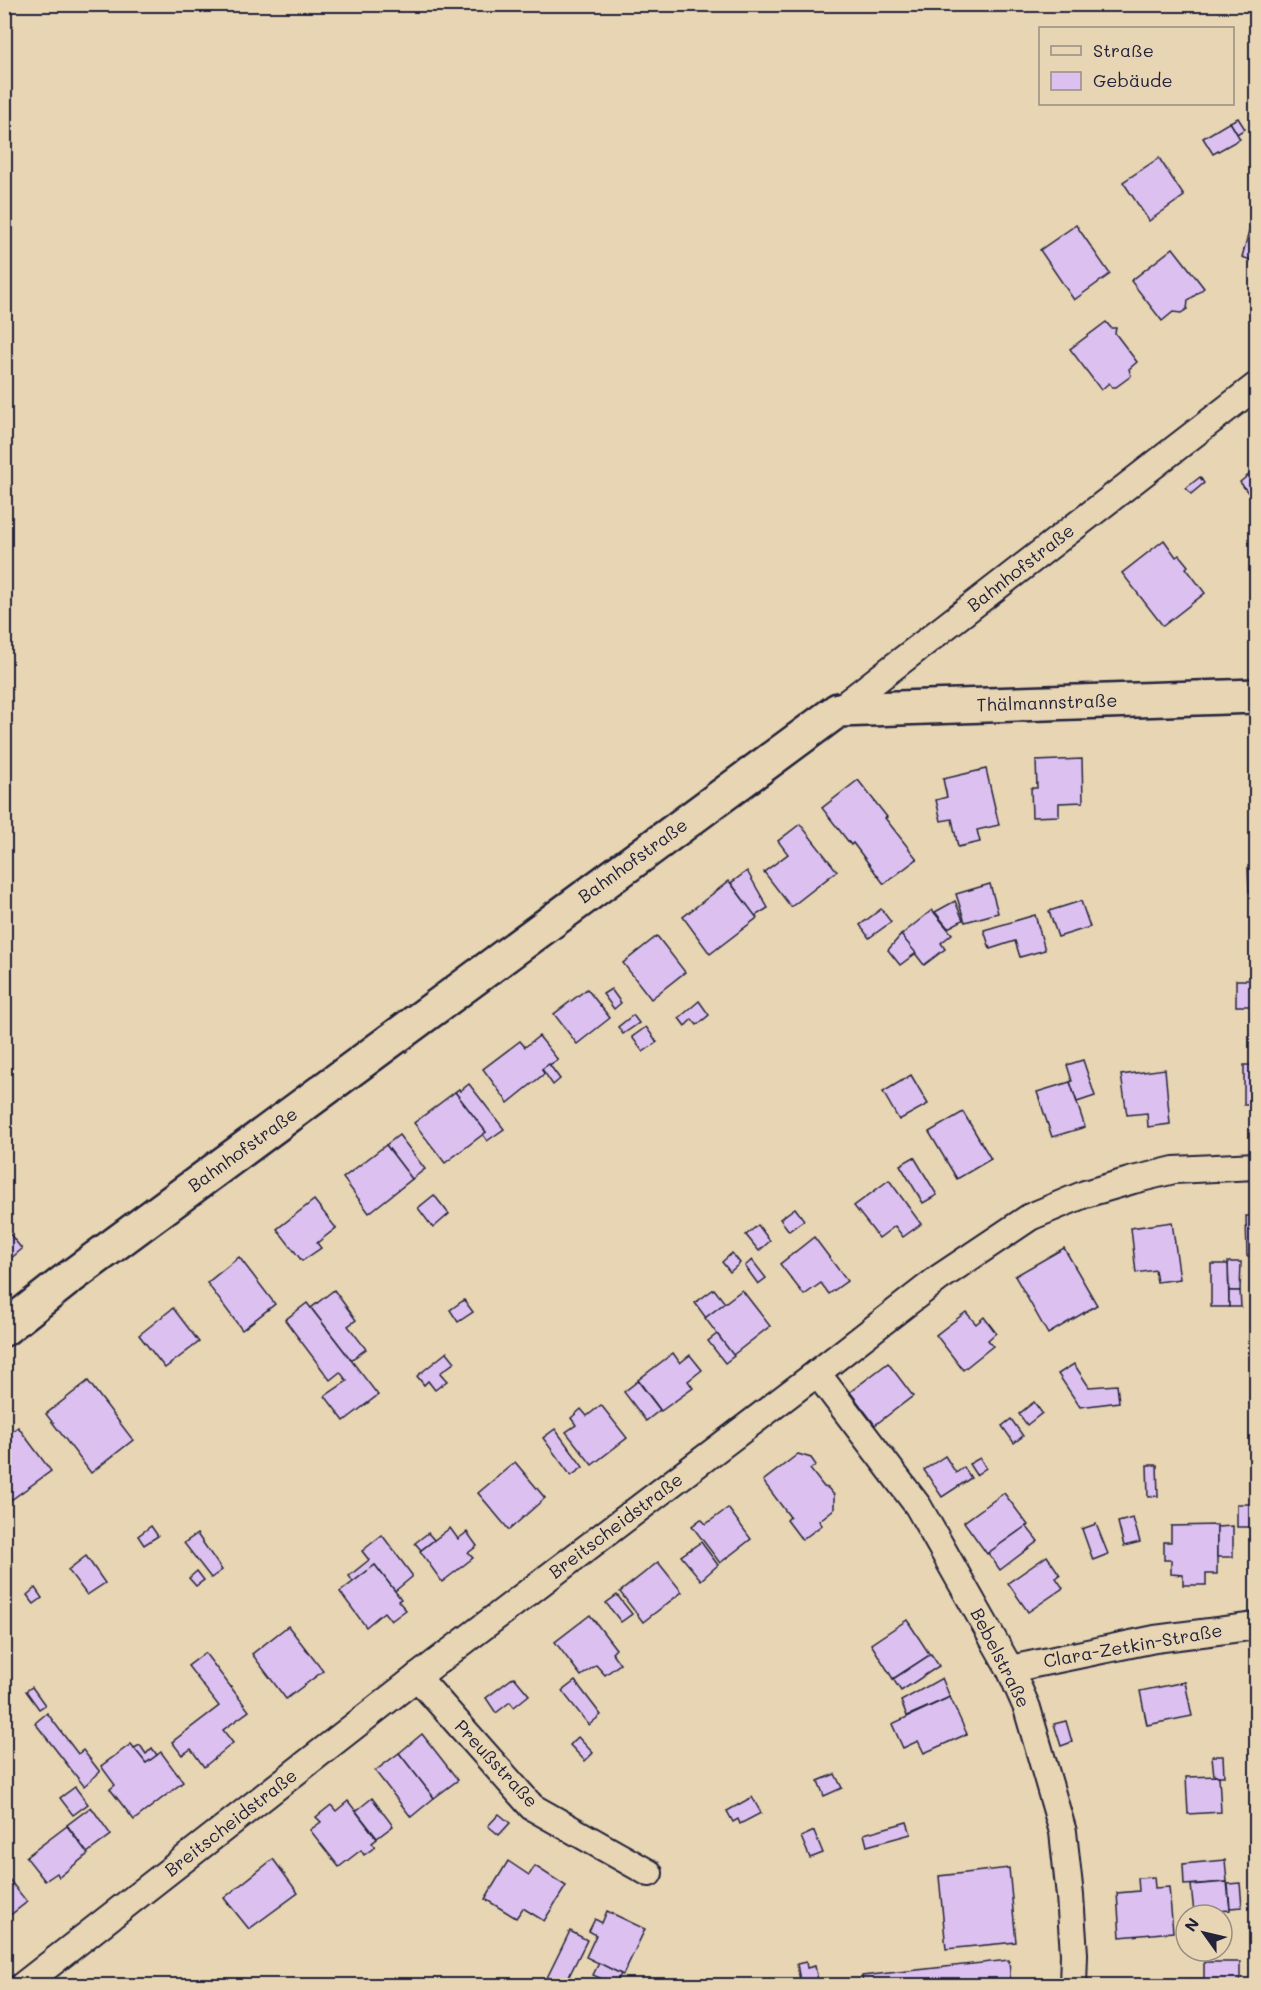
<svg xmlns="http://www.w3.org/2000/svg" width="1261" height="1990" font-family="Mali,sans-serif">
	<rect width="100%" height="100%" fill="#e7d5b3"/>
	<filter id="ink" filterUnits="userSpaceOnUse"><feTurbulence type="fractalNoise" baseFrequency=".0167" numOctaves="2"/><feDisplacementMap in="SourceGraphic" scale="12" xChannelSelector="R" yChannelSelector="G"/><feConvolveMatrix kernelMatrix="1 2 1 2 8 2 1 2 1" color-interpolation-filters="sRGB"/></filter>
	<g filter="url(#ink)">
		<g fill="#dcc1f0" stroke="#22223b" stroke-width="1.5">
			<path d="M1238,118l7,11 -8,5 -7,-12z"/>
			<path d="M1230,122l10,17 -27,15 -10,-16z"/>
			<path d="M1159,158l25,38 -35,25 -26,-39z"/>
			<path d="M1251,224l5,1v45l-5,-10 -9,-3z"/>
			<path d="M1076,225l34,49 -36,26 -34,-50z"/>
			<path d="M1173,248l31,40 -16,13 -1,8 -6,4 -8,-1 -11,9 -31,-40z"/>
			<path d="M1106,322l5,6h5l-1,5 22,29 -8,7 2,7 -15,11h-4l-3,-4 -8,7 -31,-41z"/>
			<path d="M1256,469v34l-16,-21z"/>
			<path d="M1200,477l4,6 -13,11 -5,-6z"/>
			<path d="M1164,540l12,17 3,-2 9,11 -2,2 19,25 -42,33 -41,-53z"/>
			<path d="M1082,759l1,43 -24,1v13l-27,1 -1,-29h6l-1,-27z"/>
			<path d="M986,769l13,56 -22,5 3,12 -22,5 -6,-28 -11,2 -5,-21 11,-3 -4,-18z"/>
			<path d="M858,780l29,37 -2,1 32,41 -33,25 -31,-41 -2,2 -29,-37z"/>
			<path d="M800,824l37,47 -46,36 -27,-35 24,-18 -10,-13z"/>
			<path d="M1253,858h3v53h-4v-19h-3l-1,-26h6z"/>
			<path d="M747,871l21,37 -13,8 -24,-33z"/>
			<path d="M729,881l28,37 -47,36 -27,-37z"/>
			<path d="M990,884l8,29 -33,9 -9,-28z"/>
			<path d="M955,901l8,19 -15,8 -13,-16z"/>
			<path d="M1081,901l9,26 -32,10 -9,-26z"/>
			<path d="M881,909l10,13 -22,16 -9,-13z"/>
			<path d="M932,910l20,24 -11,9 4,6 -21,16 -23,-30z"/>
			<path d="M1035,915l10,35 -25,7 -5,-16 -25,8 -6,-19z"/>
			<path d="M901,935l15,18 -16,12 -12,-15z"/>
			<path d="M657,936l28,36 -34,27 -28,-36z"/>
			<path d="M1236,980h16l-1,26h-15z"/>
			<path d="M587,989l23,29 -33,26 -23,-30z"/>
			<path d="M611,989l10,14 -7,6 -11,-15z"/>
			<path d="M699,1001l10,14 -12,10 -5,-6 -7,7 -6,-8z"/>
			<path d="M633,1015l6,8 -16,11 -5,-7z"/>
			<path d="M646,1027l11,15 -14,10 -11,-15z"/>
			<path d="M539,1036l19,24 -16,9 2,5 -36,29 -25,-34 37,-28 5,6z"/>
			<path d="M1083,1060l12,36 -18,6 -7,-20 2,-1 -5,-16z"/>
			<path d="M549,1064l11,15 -7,6 -11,-16z"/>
			<rect x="1244" y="1065" width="12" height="40"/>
			<path d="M1165,1069l5,55 -22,3 -1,-14 -20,2 -6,-40z"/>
			<path d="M911,1075l17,29 -29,16 -16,-28z"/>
			<path d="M1070,1082l15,45 -33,10 -15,-45z"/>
			<path d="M469,1084l35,45 -17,12 -4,-7 3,-2 -31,-40 4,-3 1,2z"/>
			<path d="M455,1092l31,40 -41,31 -31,-40z"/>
			<path d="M963,1112l28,47 -34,20 -28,-47z"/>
			<path d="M399,1135l26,34 -13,10 -26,-34z"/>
			<path d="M386,1145l26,34 -43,34 -26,-35z"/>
			<path d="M914,1157l23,38 -14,8 -23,-38z"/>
			<path d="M889,1180l32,44 -18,13 -8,-11 -16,12 -25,-32z"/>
			<path d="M434,1195l15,19 -16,14 -15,-20z"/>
			<path d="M314,1200l22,28 -19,15 4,5 -19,13 -25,-32z"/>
			<path d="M795,1208l9,12 -15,11 -9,-12z"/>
			<path d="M1246,1216h10v40h-9z"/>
			<path d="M1172,1222l8,57 -23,3 -2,-12 -19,3 -5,-45z"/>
			<path d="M758,1225l12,16 -11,10 -13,-16z"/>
			<path d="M4,1227l18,22 -13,11 -5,-6z"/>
			<path d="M814,1237l33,44 -18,13 -8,-11 -17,12 -24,-31z"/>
			<path d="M1064,1248l33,57 -49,29 -33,-58z"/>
			<path d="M732,1253l8,10 -10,9 -8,-10z"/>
			<path d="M239,1257l36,47 -33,26 -35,-47z"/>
			<path d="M752,1260l14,18 -8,6 -13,-18z"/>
			<path d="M1228,1262h13l-1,29h-11z"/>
			<path d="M1211,1264h17l1,43h-18z"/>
			<path d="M714,1289l11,14 -19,15 -11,-15z"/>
			<path d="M334,1290l22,30 -8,6 18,23 -15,11 -40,-52z"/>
			<path d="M742,1290l28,36 -37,29 -28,-37z"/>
			<path d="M1229,1291h11l1,16h-12z"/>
			<path d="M464,1300l9,12 -15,10 -8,-12z"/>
			<path d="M307,1303l71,92 -34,26 -19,-25 22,-15 -7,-9 -10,8 -45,-60z"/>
			<path d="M173,1308l26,34 -34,26 -26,-33z"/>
			<path d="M966,1312l10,12 8,-7 12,16 -8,7 5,6 -30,24 -27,-35z"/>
			<path d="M717,1334l17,22 -9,7 -17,-22z"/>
			<path d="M447,1352l8,10 -15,11 7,8 -12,9 -7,-9 -4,4 -7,-9z"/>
			<path d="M673,1353l7,10 10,-8 12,15 -14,11 5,7 -32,23 -23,-31z"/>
			<path d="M888,1363l25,33 -38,29 -25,-33z"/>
			<path d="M1074,1364l15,23 28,-2 2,17 -39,5 -22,-33z"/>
			<path d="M88,1381l45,59 -42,33 -45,-59z"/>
			<path d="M638,1381l22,29 -14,11 -22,-29z"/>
			<path d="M1034,1402l8,11 -15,12 -8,-11z"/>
			<path d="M601,1405l26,33 -35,27 -26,-33 10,-7 -5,-7 10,-9 6,7z"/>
			<path d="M1011,1419l12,17 -9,7 -12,-17z"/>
			<path d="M18,1427l33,44 -40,29 -7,-9v-54z"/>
			<path d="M555,1429l28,38 -12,9 -28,-38z"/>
			<path d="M798,1454l13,4 5,7 -6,4 14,18 4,1 6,7v14l-15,12 3,4 -20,15 -15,-20 3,-3 -27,-36z"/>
			<path d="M945,1456l11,17 8,-6 7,11 -29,19 -18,-27z"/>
			<path d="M980,1458l6,10 -10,7 -7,-11z"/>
			<path d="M515,1462l30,36 -36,32 -31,-37z"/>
			<path d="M1147,1465h10l1,31 -10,1z"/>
			<path d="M1004,1493l24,32 -41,29 -23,-32z"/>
			<rect x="1237" y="1504" width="17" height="23"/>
			<path d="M728,1508l23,31 -31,24 -28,-37 9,-7 5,5z"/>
			<path d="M1133,1518l7,24 -16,4 -6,-24z"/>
			<path d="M1096,1524l12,30 -15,6 -11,-31z"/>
			<path d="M1217,1525v49h-11v11h-23v-10l-12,-1v-14h-7v-18h7v-16z"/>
			<path d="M151,1526l7,10 -14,9 -6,-9z"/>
			<path d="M1026,1526l12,15 -38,29 -12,-17z"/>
			<path d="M1233,1526v31h-16v-30z"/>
			<path d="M450,1528l8,11 9,-7 10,14 -9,7 5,5 -31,24 -22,-31z"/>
			<path d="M428,1533l6,7 -13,10 -6,-7z"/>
			<path d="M197,1534l25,36 -11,8 -27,-35z"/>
			<path d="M382,1535l30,40v2l-17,14 -20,-26 -22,17 -4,-6 20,-16 -7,-9z"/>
			<path d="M701,1542l17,23 -17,15 -20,-24z"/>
			<path d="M86,1556l19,27 -18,12 -19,-25z"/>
			<path d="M1047,1556l13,19 -4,3 7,10 -35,24 -20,-29z"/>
			<path d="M658,1562l24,30 -39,30 -23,-30z"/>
			<path d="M375,1565l26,34 -3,2 8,9 -15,11 -7,-9 -18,15 -26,-35z"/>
			<path d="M197,1571l7,9 -8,6 -7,-8z"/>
			<path d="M35,1588l7,10 -8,6 -7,-9z"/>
			<path d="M617,1595l15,19 -11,8 -15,-19z"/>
			<path d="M590,1615l26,34 -4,4 8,11 -15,11 -9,-10 -15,11 -26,-34z"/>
			<path d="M907,1620l23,35 -37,24 -22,-35z"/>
			<path d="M288,1626l35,45 -37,28 -34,-45z"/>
			<path d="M205,1653l44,58 -26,19 10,13 -29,24 -13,-18 -9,6 -10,-13 47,-36 -31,-40z"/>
			<path d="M931,1654l8,12 -38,25 -8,-12z"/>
			<path d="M514,1677l15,18 -15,12 -4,-5 -14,11 -10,-15z"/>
			<path d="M942,1678l8,19 -43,19 -6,-15z"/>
			<path d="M575,1681l26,34 -12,10 -27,-34z"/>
			<path d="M1185,1682l7,34 -45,9 -7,-34z"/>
			<path d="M32,1687l13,18 -6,4 -13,-18z"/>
			<path d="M950,1697l17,37 -43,19 -6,-12 -15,7 -11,-24z"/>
			<path d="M47,1713l31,41 5,-4 17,22 -16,14 -49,-63z"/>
			<path d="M1066,1721l6,21 -11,4 -7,-22z"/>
			<path d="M422,1734l36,46 -24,18 -35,-45z"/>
			<path d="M578,1737l15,16 -8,8 -15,-16z"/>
			<path d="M131,1744l15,19 15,-11 22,30 -49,38 -24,-31 5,-4 -14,-19z"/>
			<path d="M140,1745l6,9 6,-6 5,7 -11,8 -12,-15z"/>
			<path d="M399,1753l35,45 -23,19 -36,-46z"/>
			<path d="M1212,1756h11l1,20h-10z"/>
			<path d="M835,1774l7,14 -18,8 -6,-15z"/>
			<path d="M1219,1776l2,36 -33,2 -2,-37z"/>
			<path d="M75,1787l13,17 -15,11 -13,-17z"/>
			<path d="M752,1797l9,16 -21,11 -2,-5 -5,3 -6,-11z"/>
			<path d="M372,1798l21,28 -16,12 -21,-27z"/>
			<path d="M348,1801l29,38 -5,4 3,4 -11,8 -3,-5 -22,17 -29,-37 11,-8 -5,-5 15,-12 5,6z"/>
			<path d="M91,1807l20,28 -24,18 -20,-28z"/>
			<path d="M499,1814l11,9 -11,12 -11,-9z"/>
			<path d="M907,1822l4,12 -44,12 -3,-12z"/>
			<path d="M67,1826l21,28 -29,23 -2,-4 -12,8 -19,-24z"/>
			<path d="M814,1831l9,22 -13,5 -9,-21z"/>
			<path d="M273,1859l25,34 -49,36 -25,-31z"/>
			<path d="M1225,1860l2,22 -43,3 -1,-21z"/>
			<path d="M508,1861l21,14 6,-9 31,20 -22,35 -21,-13 -7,10 -31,-19z"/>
			<path d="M1009,1868l7,74 -70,7 -7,-73z"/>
			<path d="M4,1873l23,29 -23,18z"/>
			<path d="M1154,1877l1,11 14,-1 4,45 -53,5 -3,-44 22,-2 -1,-13z"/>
			<path d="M1227,1882l3,28 -36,3 -3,-28z"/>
			<path d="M1240,1883l2,24 -12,1 -2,-24z"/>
			<path d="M607,1911l38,18 -22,46 -37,-18 10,-22 -7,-4 6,-12 7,4z"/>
			<path d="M570,1931l17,9 -23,46h-21z"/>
			<path d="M1009,1960l2,26h-148l-1,-10z"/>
			<path d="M806,1962l1,6 8,-2 4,20h-18l-4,-22z"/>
			<path d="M1204,1962h36v24h-51v-7h15z"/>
			<path d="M599,1963l22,11 -6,11 -22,-10z"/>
			<path d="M1177,1980v6h-44v-5z"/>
		</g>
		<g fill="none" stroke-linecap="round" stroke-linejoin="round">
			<defs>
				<g id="street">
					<path d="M838,710l418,-324"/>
					<path d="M817,1373l101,133 92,163 17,39 36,124 7,64 4,58 -1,32"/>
					<path d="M1010,1669l145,-30 101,-13"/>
					<path d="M417,1677l115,130 117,66"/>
					<path d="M22,1986l395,-309 400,-304 122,-95 91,-61 55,-23 48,-14 41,-10 82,-4"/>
				</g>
				<path id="secondary" d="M4,1329l61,-48 773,-571 418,-14"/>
			</defs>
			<use href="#street" stroke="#22223b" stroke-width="30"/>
			<use href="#secondary" stroke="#22223b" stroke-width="38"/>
			<use href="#street" stroke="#e7d5b3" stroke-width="26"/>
			<use href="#secondary" stroke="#e7d5b3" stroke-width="33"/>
		</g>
	</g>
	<g text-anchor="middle" stroke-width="4.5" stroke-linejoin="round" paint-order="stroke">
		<g font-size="18" fill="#22223b" stroke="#e7d5b3">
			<text transform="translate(1021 568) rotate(-38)" y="6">Bahnhofstraße</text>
			<text transform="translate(1047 703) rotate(-2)" y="6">Thälmannstraße</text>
			<text transform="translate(633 861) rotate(-36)" y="6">Bahnhofstraße</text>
			<text transform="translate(243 1150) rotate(-36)" y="6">Bahnhofstraße</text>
			<text transform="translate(616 1526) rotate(-37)" y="6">Breitscheidstraße</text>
			<text transform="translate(1133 1646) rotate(-10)" y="6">Clara-Zetkin-Straße</text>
			<text transform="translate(1000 1658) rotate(63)" y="6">Bebelstraße</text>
			<text transform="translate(496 1764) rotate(47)" y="6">Preußstraße</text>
			<text transform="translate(231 1823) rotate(-38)" y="6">Breitscheidstraße</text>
		</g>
	</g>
	<rect width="1261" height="1990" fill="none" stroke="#e7d5b3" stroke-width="24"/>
	<rect x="12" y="12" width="1237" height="1966" fill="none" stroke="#22223b" stroke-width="2" filter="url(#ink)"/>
	<rect x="1039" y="27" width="195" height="78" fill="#e7d5b3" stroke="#988d83" stroke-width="1.5"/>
	<rect x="1051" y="46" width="30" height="9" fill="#e7d5b3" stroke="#988d83" stroke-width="1.5"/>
	<text x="1093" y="57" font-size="18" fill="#22223b">Straße</text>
	<rect x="1051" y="72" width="30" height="18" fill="#dcc1f0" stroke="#988d83" stroke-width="1.5"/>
	<text x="1093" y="87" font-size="18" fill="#22223b">Gebäude</text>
	<g transform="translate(1204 1933) rotate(304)"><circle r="28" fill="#e7d5b3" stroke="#988d83" stroke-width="1.5"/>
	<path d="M0-4.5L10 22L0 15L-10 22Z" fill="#22223b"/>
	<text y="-9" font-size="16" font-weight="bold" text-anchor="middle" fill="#22223b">N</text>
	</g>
</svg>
